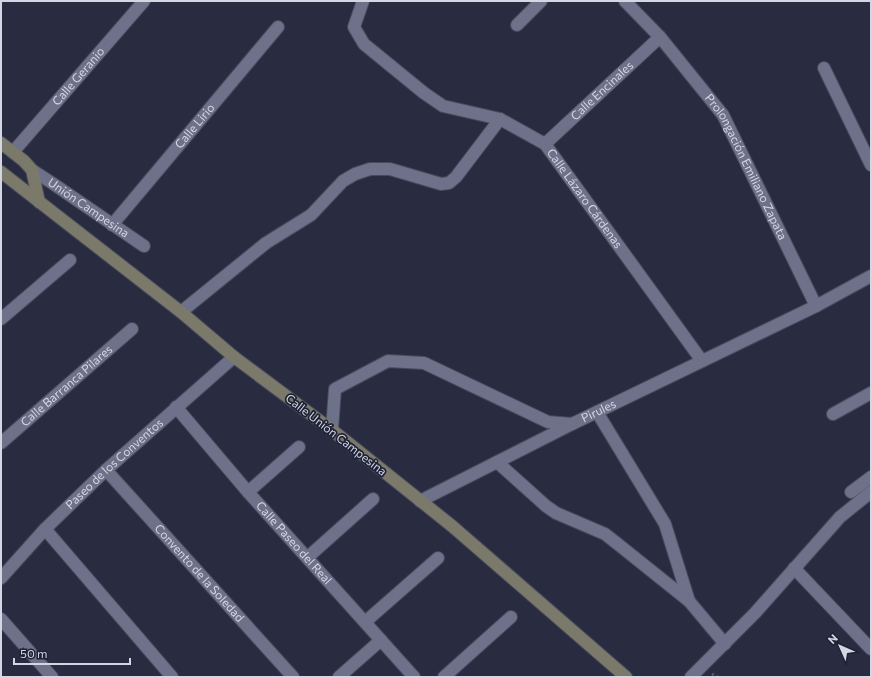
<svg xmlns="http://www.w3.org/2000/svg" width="872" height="678" font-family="Commissioner,sans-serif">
	<rect width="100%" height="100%" fill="#292c41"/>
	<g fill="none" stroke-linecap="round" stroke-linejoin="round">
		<defs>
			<g id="street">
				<path id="s1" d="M363,1l-9,26 10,17 60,49 19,13 57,13 45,25 157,217"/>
				<path id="s2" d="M625,1l35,36 63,78 93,191"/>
				<path d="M517,25l24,-24"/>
				<path d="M824,68l47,97"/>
				<path id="s3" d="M545,144l115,-107"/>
				<path id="s4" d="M13,152l131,-151"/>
				<path id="s5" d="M32,170l20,13 92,63"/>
				<path id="s6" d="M112,225l166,-198"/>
				<path d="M181,312l85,-69 45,-28 32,-34 12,-7 15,-5h20l51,15 8,-1 7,-6 44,-58"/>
				<path d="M1,319l69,-59"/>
				<path id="s7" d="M176,407l72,85 166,185"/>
				<path d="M597,412l68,112 24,77"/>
				<path d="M833,414l38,-21"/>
				<path id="s8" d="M332,430l3,-41 53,-28 36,2 124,59 24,2 244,-118 55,-30"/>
				<path id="s9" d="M1,443l131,-114"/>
				<path d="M497,462l49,44 10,7 49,21 14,11 70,56 36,43"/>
				<path id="s10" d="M106,470l187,207"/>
				<path d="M248,492l51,-45"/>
				<path d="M851,492l20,-15"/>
				<path d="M420,501l152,-77"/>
				<path d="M45,529l127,148"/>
				<path d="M308,557l65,-58"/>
				<path d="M794,568l77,81"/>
				<path id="s11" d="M1,578l44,-49 61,-59 128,-113"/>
				<path d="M1,619l51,58"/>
				<path d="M365,622l73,-64"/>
				<path d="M339,677l42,-37"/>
				<path d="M444,677l67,-60"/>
				<path d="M691,677l64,-64 85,-96 31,-25"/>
			</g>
			<g id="secondary">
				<path d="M1,143l23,18 8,9 7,32"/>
				<path d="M1,172l180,140 53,45 98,73 120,96 174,151"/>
			</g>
		</defs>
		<use href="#street" stroke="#484a5c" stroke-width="14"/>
		<use href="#secondary" stroke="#484a5c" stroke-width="14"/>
		<path stroke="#5f6274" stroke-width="2.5" stroke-dasharray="2 3" stroke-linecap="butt" d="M712,674l6,3"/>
		<use href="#street" stroke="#6d7189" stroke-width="12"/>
		<use href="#secondary" stroke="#7b7a6a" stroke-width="12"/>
	</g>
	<g text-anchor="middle" stroke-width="3.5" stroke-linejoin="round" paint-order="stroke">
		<g font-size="12" fill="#d3d6e3" stroke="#1f2236">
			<text dy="4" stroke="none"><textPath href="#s4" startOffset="100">Calle Geranio</textPath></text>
			<text dy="4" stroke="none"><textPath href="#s3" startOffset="78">Calle Encinales</textPath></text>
			<text dy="4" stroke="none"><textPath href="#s6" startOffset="129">Calle Lirio</textPath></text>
			<text dy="4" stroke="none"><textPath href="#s2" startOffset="207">Prolongación Emiliano Zapata</textPath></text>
			<text dy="4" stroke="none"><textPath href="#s1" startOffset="325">Calle Lázaro Cárdenas</textPath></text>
			<text dy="4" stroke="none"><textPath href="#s5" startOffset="68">Unión Campesina</textPath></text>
			<text dy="4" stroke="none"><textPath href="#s9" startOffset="87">Calle Barranca Pilares</textPath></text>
			<text dy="4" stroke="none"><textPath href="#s8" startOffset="328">Pirules</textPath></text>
			<text transform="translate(336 435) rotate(38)" y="4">Calle Unión Campesina</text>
			<text dy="4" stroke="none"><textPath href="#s11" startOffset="161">Paseo de los Conventos</textPath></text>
			<text dy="4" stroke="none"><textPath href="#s7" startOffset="180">Calle Paseo del Real</textPath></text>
			<text dy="4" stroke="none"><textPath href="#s10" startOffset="139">Convento de la Soledad</textPath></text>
		</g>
	</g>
	<rect width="872" height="678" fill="none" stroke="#d3d6e3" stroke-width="4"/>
	<g transform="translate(840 646) rotate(315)" stroke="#1f2236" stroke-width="3" paint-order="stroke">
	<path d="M0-3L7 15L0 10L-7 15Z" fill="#d3d6e3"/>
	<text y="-6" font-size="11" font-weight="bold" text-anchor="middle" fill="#d3d6e3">N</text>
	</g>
	<path d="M14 658v6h116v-6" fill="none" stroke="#d3d6e3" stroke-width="2"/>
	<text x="20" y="658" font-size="12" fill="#d3d6e3" stroke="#1f2236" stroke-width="3" paint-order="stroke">50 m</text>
</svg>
